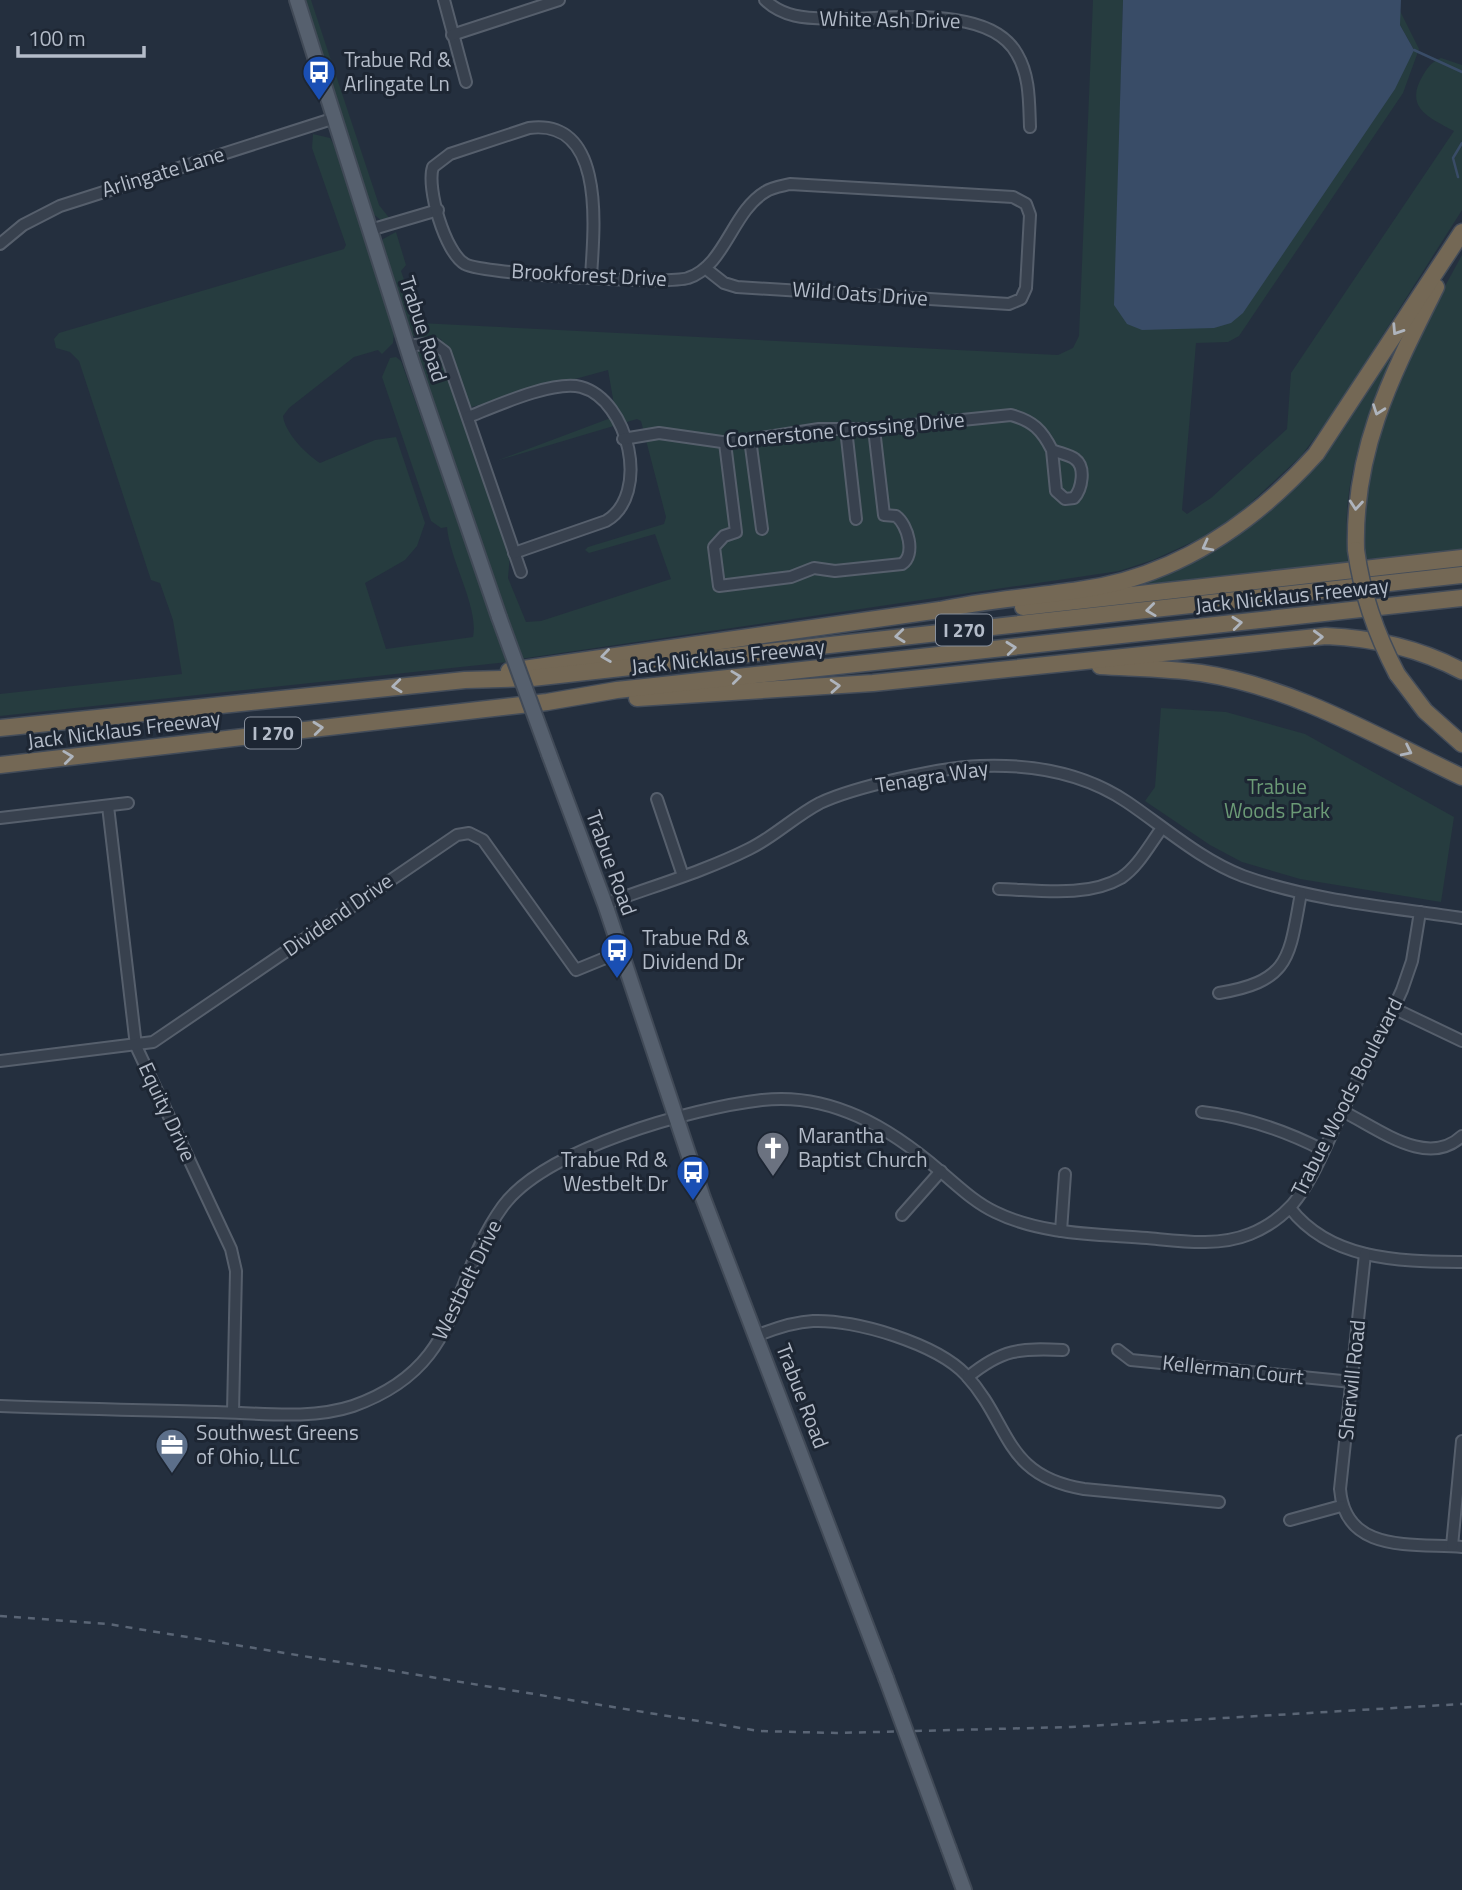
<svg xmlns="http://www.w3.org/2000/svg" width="1462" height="1890" font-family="'Titillium Web',sans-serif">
	<rect width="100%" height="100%" fill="#242f3e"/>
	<g fill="#263c3f">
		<path d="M303,0h8l68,205 11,14 -8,2 -10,-8z"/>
		<path d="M1093,0h30l-8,305 299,-255 -14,-25v-14l19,38 -16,44 -164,243 -11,6 -32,1 -14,167 5,4 24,-16 76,-69 4,-56 163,-242c-23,-13 -50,-22 -32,-54 6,-10 8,-14 19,-19l21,7v145l-132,208 -29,38 -60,56 -40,26 -48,22 -34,11 -599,88 -103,-300 1,-7 16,-5 5,6 71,202 -2,23 18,44 15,-1 130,-42 -16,-45 -66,19 -4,-3 3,-3 76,-23 2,-7 -25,-96 -4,-2 -141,42 120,-45 -8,-46 -140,38 -27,-69 -30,-3 -3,-5 -26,-86 1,-6 13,-7 10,33 -5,6 18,52 639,32 15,-7 6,-12z"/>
		<path d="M313,134l17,4 5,9 59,185 -1,11 -11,11 -4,-4 -24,7 -65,51 -6,8c2,17 23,38 37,47l55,-23 21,-3 29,86 -8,23 -12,14 -40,23 21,66 87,-12c6,-30 -23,-76 -26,-110l-6,1 -10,-7 -49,-144 8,-19 6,-1 5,4 107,301 -508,54v-22l182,-20 -9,-54 -13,-37 -9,-3 -72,-219 -9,-9 -14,-4 -2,-9 5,-6 285,-84 2,-4 -34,-97z"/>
		<path d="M1462,255v296l-85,10 -1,-3 -11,1c-10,-110 46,-211 97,-304z"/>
		<path d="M1388,360l3,2c-29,69 -51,123 -43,200l-228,28 64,-28 149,-122z"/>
		<path d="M1161,708l65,4 79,22 149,83 -13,85 -141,-23 -58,-17 -32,-17 -65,-44 10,-14z"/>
	</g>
	<path fill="#394c67" d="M1123,0h278l-1,25 14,25 -19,39 -152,224 -12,10 -17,5 -72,2 -15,-6 -13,-19z"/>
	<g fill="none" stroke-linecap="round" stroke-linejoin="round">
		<g stroke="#394c67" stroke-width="2.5">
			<path d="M1414,50l48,22"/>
			<path d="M1458,177l-5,-19 9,-15"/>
		</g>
		<defs>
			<g id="minor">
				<path d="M444,0l22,82"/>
				<path d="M765,0c20,19 44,18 70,19 51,1 154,-16 182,35 13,22 12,48 13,73"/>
				<path d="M452,35l107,-35"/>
				<path d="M370,230l68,-20"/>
				<path d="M0,244l23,-19 37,-19 275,-88"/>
				<path d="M591,276c3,-47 15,-158 -62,-148l-79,26 -17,13c-7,20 12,86 32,97 17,10 203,21 223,14 37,-12 44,-66 77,-86 7,-5 17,-6 25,-8l223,13 13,7 4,11 -4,73 -5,11 -12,5 -272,-17 -13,-4 -19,-15"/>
				<path d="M407,346l26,-3 12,9 76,220"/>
				<path d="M468,417c28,-11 85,-37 113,-30 48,13 70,108 25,134l-92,32"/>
				<path d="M846,429l10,90"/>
				<path d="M623,439l36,-6 70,10 90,-14h55l137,-14c22,6 31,15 41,35 7,3 18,5 23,9 11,8 7,30 -1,39l-9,1 -9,-8 -4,-41"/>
				<path d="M750,439l12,90"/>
				<path d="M725,443l11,89 -12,4 -10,11 5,39 72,-9 23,-9 21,3 67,-7c14,-9 6,-39 -6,-48l-12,-1 -10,-86"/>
				<path d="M657,799l26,77"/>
				<path d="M108,806l28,240 95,203 5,22 -3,141"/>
				<path d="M0,818l128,-15"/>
				<path d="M999,889c38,1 88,9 122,-11 17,-11 29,-34 41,-50"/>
				<path d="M605,904c48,-18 98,-32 144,-55 25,-12 46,-33 71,-46 34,-16 122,-36 160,-37 51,-2 104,7 147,36 37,25 74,58 116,74 70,25 146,31 219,42"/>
				<path d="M1219,993c72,-12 70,-36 82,-100"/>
				<path d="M1393,1008l69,33"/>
				<path d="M0,1061l153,-19 304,-207 12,-2 14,7 93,130 44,-18"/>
				<path d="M1342,1111c36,17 85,58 120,25"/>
				<path d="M1202,1112c44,5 82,18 121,38"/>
				<path d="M1290,1208c41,53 110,53 172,54"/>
				<path d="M902,1215l39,-44"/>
				<path d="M1061,1231l4,-57"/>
				<path d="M1365,1254l-25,235c5,65 73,54 122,58"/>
				<path d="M756,1336c17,-7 37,-14 57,-15 42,-2 124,23 153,54 45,49 37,101 118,114l135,13"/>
				<path d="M1118,1350l13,10 221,22"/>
				<path d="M968,1377c34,-28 52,-29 95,-27"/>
				<path d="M0,1406c72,3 144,4 216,6 44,1 95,8 137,-6 113,-40 94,-123 150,-200 42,-57 189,-98 259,-106 69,-8 128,28 178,71 18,15 34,31 55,41 47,23 101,22 152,26 33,3 71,9 103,-4 15,-6 31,-17 42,-29 22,-26 34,-61 49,-91 20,-42 42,-82 61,-124l10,-29 8,-49"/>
				<path d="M1290,1520l51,-14"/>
				<path d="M1452,1546l10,-105"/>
			</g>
			<g id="major">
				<path d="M297,0l115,363 87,254"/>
				<path d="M549,754l56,150 98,294 183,480"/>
				<path d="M949,1849l15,41"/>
			</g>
			<g id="highway">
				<path d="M1356,550c-3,-101 36,-175 80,-263"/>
				<path d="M1023,607l439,-49"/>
				<path d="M1100,666c33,2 67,2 101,7 93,14 177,64 261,104"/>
				<path d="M509,671l431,-61c46,-10 92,-13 139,-20 96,-13 173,-65 237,-136l146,-222"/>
				<path d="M1397,674l28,37 37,33"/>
				<path d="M637,698l236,-15 453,-47c48,2 93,12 136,35"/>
				<path d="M0,728l465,-48 67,-2 930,-103"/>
				<path d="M0,765l547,-63 70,-12 845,-92"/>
			</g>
		</defs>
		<use href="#minor" stroke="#565f6c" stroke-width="14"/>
		<use href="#major" stroke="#414a57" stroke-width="18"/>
		<use href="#highway" stroke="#434c59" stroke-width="19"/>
		<use href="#minor" stroke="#38414e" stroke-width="10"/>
		<use href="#major" stroke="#56606e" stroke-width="14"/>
		<use href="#highway" stroke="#746855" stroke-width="16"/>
		<path stroke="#5a6575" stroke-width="2.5" stroke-dasharray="7 7" stroke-linecap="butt" d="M0,1616l108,8 651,107 77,2 235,-6 391,-23"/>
		<defs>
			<g id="major-bridge">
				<path d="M499,617l50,137"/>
				<path d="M886,1678l63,171"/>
			</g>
			<path id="highway-bridge" d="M1356,550c6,45 20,84 41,124"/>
		</defs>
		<use href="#major-bridge" stroke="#414a57" stroke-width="18" stroke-linecap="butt"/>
		<use href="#highway-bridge" stroke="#434c59" stroke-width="19" stroke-linecap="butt"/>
		<use href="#major-bridge" stroke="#56606e" stroke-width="14"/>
		<use href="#highway-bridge" stroke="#746855" stroke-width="16"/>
	</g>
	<defs><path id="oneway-chevron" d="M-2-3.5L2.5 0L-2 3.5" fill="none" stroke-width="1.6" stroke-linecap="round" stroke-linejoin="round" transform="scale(1.75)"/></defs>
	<g stroke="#aeb4bd">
		<use href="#oneway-chevron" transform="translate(1397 330) rotate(123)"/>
		<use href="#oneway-chevron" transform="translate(1378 410) rotate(110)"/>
		<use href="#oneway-chevron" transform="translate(1356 505) rotate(95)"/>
		<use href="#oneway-chevron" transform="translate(1207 546) rotate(152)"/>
		<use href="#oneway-chevron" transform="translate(1151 610) rotate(173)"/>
		<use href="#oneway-chevron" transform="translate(1237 623) rotate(-6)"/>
		<use href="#oneway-chevron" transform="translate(900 636) rotate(174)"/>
		<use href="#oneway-chevron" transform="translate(1318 637) rotate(-2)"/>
		<use href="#oneway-chevron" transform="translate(1011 648) rotate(-6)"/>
		<use href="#oneway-chevron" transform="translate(606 656) rotate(172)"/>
		<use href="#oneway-chevron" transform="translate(736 677) rotate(-7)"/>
		<use href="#oneway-chevron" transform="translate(397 686) rotate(174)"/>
		<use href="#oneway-chevron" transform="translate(835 686) rotate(-4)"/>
		<use href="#oneway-chevron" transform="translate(318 728) rotate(-6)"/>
		<use href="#oneway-chevron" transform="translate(1407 751) rotate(26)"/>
		<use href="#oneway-chevron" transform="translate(68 757) rotate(-7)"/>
	</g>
	<defs>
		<symbol id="bus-pin" viewBox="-11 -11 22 30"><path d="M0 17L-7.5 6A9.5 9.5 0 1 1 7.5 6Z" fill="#1a4fb4" stroke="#1d2633"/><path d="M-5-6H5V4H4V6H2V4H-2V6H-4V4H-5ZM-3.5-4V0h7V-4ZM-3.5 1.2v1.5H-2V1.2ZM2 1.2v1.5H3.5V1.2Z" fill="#fff"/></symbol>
		<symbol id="church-pin" viewBox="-11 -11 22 30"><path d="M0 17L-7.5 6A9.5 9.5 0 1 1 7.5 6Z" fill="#6b7280" stroke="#1d2633"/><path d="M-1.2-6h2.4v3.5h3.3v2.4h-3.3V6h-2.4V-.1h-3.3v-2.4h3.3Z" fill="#fff"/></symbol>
		<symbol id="office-pin" viewBox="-11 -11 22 30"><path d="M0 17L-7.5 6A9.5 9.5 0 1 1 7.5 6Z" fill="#5c6f8a" stroke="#1d2633"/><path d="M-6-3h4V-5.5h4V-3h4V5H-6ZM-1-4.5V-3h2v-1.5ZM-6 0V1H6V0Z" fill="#fff"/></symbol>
	</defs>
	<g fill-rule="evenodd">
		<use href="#bus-pin" x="300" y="53" width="38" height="52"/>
		<use href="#bus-pin" x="598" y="931" width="38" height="52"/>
		<use href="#church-pin" x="754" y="1129" width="38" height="52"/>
		<use href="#bus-pin" x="674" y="1153" width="38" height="52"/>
		<use href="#office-pin" x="153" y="1426" width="38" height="52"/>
	</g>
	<g text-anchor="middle" stroke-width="6" stroke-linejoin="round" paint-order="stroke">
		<g fill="#1d2633" stroke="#878f9c" stroke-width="2">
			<rect x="936" y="614.5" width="56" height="31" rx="5"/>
			<rect x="245" y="717.5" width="56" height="31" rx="5"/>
		</g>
		<g font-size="19" font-weight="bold" fill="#b4bcc9">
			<text x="964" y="637">I 270</text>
			<text x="273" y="740">I 270</text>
		</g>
		<g font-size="21" fill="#b4bcc9" stroke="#1d2633">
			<text transform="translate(890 20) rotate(1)" y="7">White Ash Drive</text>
			<text transform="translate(163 172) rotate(-17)" y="7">Arlingate Lane</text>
			<text transform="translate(589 275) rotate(3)" y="7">Brookforest Drive</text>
			<text transform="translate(860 294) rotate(4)" y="7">Wild Oats Drive</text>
			<text transform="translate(423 329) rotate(72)" y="7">Trabue Road</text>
			<text transform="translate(845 430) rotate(-5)" y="7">Cornerstone Crossing Drive</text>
			<text transform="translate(1292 596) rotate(-6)" y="7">Jack Nicklaus Freeway</text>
			<text transform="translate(728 657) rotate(-6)" y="7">Jack Nicklaus Freeway</text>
			<text transform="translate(124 730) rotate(-7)" y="7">Jack Nicklaus Freeway</text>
			<text transform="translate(932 777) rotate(-9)" y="7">Tenagra Way</text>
			<text transform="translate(611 863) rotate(70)" y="7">Trabue Road</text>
			<text transform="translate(338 915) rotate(-35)" y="7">Dividend Drive</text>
			<text transform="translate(1347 1097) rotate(-63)" y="7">Trabue Woods Boulevard</text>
			<text transform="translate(167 1112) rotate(65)" y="7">Equity Drive</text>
			<text transform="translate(467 1280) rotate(-64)" y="7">Westbelt Drive</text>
			<text transform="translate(1233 1370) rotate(6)" y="7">Kellerman Court</text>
			<text transform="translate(1352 1380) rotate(-84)" y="7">Sherwill Road</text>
			<text transform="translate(802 1396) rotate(69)" y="7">Trabue Road</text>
		</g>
		<g font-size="21" fill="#b4bcc9" stroke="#1d2633" text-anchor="start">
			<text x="344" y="67">Trabue Rd &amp;<tspan x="344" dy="24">Arlingate Ln</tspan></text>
			<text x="642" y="945">Trabue Rd &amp;<tspan x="642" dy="24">Dividend Dr</tspan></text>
			<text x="798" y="1143">Marantha<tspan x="798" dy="24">Baptist Church</tspan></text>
			<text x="668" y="1167" text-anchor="end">Trabue Rd &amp;<tspan x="668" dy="24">Westbelt Dr</tspan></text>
			<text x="196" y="1440">Southwest Greens<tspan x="196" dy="24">of Ohio, LLC</tspan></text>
		</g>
		<g font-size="21" fill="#6b9a76" stroke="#1d2633">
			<text x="1277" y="794">Trabue<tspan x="1277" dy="24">Woods Park</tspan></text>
		</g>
	</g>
	<path d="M18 46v10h126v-10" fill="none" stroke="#b4bcc9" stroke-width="3.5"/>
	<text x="28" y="46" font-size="21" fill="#b4bcc9" stroke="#1d2633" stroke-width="5" paint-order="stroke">100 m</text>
</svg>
